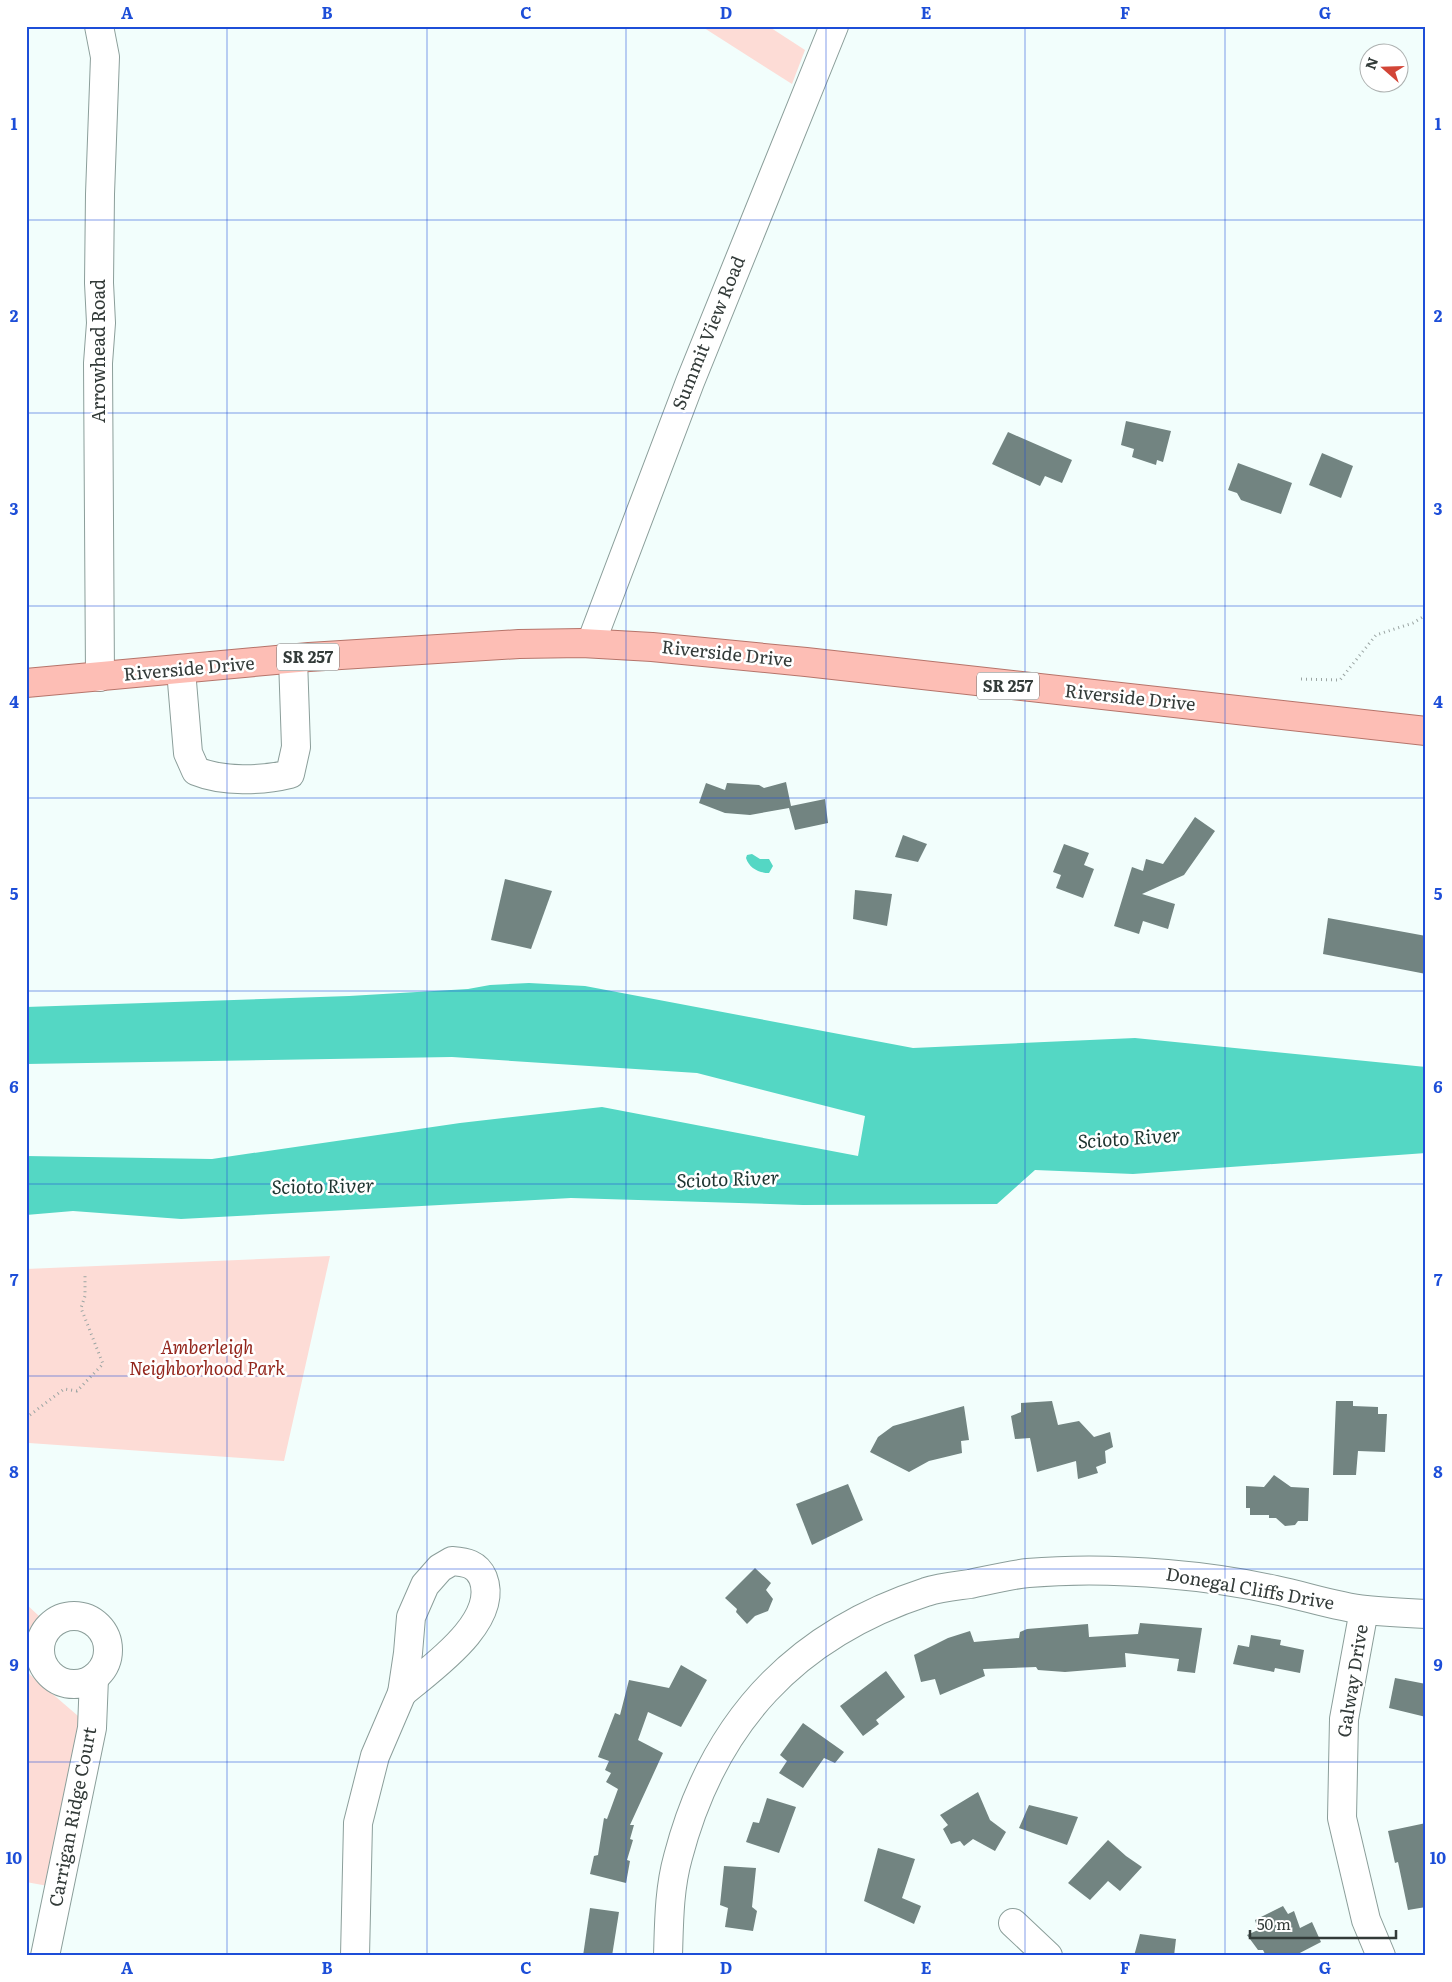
<svg xmlns="http://www.w3.org/2000/svg" width="1452" height="1982" font-family="Literata,serif">
	<rect width="100%" height="100%" fill="#f2fefc"/>
	<g fill="#fddcd6">
		<path d="M701,26h67l37,24 -13,34z"/>
		<path d="M330,1256l-46,205 -255,-18 -3,107v-281z"/>
		<path d="M26,1604l13,12 -11,31 -1,25 65,56 -33,160 -33,-6z"/>
	</g>
	<g fill="#54d7c4">
		<path d="M752,854l8,5h9l4,7 -4,7c-10,0 -20,-5 -23,-15l1,-3z"/>
		<path d="M529,983l56,3 328,62 222,-10 291,29v86l-293,21 -98,-4 -38,34 -194,1 -232,-7 -390,21 -108,-8 -47,4v-59l186,3 248,-36 142,-16 256,49 7,-40 -168,-43 -245,-16 -426,7v-57l323,-11 119,-7 22,-4z"/>
	</g>
	<g fill="#728481">
		<path d="M1126,421l45,10 -8,31 -6,-2 -1,5 -24,-8 2,-8 -13,-4z"/>
		<path d="M1008,432l64,28 -10,23 -17,-7 -5,10 -48,-22z"/>
		<path d="M1322,453l31,13 -12,32 -32,-13z"/>
		<path d="M1238,463l54,20 -11,31 -40,-14 -4,-7 -9,-3z"/>
		<path d="M786,782l5,24 34,-7 3,24 -33,7 -6,-22 -39,7 -25,-2 -26,-10 7,-20 19,7 2,-7 32,2 5,3z"/>
		<path d="M1195,817l20,14 -31,44 -42,19 33,10 -7,25 -25,-8 -4,13 -25,-8 18,-59 11,4 3,-12 17,5z"/>
		<path d="M903,835l24,9 -9,18 -23,-5z"/>
		<path d="M1064,844l25,9 -5,12 10,4 -11,29 -27,-10 5,-13 -8,-3z"/>
		<path d="M505,879l47,12 -21,58 -40,-9z"/>
		<path d="M855,890l37,4 -5,32 -34,-7z"/>
		<path d="M1328,918l98,18v38l-103,-20z"/>
		<path d="M1052,1401l6,24 21,-4 15,16 16,-5 3,15 -8,4 1,12 -10,4 2,6 -20,6 -2,-18 -39,11 -7,-34 -15,1 -4,-23 10,-4v-9z"/>
		<path d="M1336,1401h17v5l25,1v7h9l-2,38 -27,-1 -2,24h-23z"/>
		<path d="M964,1406l5,34 -8,1 1,12 -33,8 -20,11 -39,-20 8,-15 15,-11z"/>
		<path d="M1274,1475l17,12 18,1 -1,33h-10l-3,4 -10,1 -9,-8h-7v-3h-19v-7h-4v-22l18,1z"/>
		<path d="M848,1484l15,36 -51,25 -16,-41z"/>
		<path d="M755,1568l16,15 -5,7 7,9 -5,12 -13,5 -8,8 -11,-12 1,-3 -12,-11z"/>
		<path d="M1140,1623l62,5 -7,45 -18,-2 2,-12 -54,-6 1,14 -61,5 -27,-2 -2,-3 -53,2 2,7 -45,19 -5,-16 -14,3 -7,-27 34,-17 22,-7 4,11 45,-4 1,-6 7,-3 61,-5 1,13 49,-3z"/>
		<path d="M1251,1635l30,5 -1,5 24,5 -4,23 -25,-5 -1,4 -41,-8 5,-19 11,2z"/>
		<path d="M681,1665l26,15 -26,47 -33,-15 -10,28 25,13 -33,72h4l-4,14 3,1 -6,20 3,1 -4,22 -36,-9 4,-18 4,-1 6,-37 3,1 11,-30 -12,-7 5,-9 -6,-3 4,-9 -11,-4 17,-44 5,2 9,-35 40,8z"/>
		<path d="M886,1671l19,26 -29,23 3,4 -16,12 -23,-30z"/>
		<path d="M1395,1678l31,6v33l-37,-9z"/>
		<path d="M803,1723l41,29 -9,11 -11,-5 -21,30 -24,-15 8,-12 -7,-6z"/>
		<path d="M978,1792l12,28 16,12 -11,19 -22,-12 -9,7 -4,-5 -9,3 -8,-15 5,-4 -8,-10z"/>
		<path d="M767,1798l29,9 -17,46 -33,-11 7,-20 6,1z"/>
		<path d="M1029,1805l49,12 -11,28 -48,-17z"/>
		<path d="M1426,1823v84l-18,3 -10,-48 -3,1 -7,-32z"/>
		<path d="M1108,1840l18,16 16,11 -22,24 -12,-10 -18,19 -22,-17z"/>
		<path d="M878,1848l37,11 -13,39 19,8 -7,18 -50,-23z"/>
		<path d="M724,1866l32,2 -4,39 5,4 -4,20 -28,-4 3,-19 -8,-3z"/>
		<path d="M1283,1906l5,8 6,-3 6,17 12,-6 9,20 -27,14h-28l-3,-6h-5l-11,-15 11,-5 -3,-10z"/>
		<path d="M590,1908l29,4 -7,44h-29z"/>
		<path d="M1140,1934l36,5 -2,17h-40z"/>
	</g>
	<g fill="none" stroke-linecap="round" stroke-linejoin="round">
		<defs>
			<g id="minor">
				<path d="M99,26l6,31 -5,137 -1,89 2,40 -3,40 2,314"/>
				<path d="M591,643l99,-261 144,-356"/>
				<path d="M181,670l7,83 8,18c27,11 66,10 94,3l6,-27 -3,-88"/>
				<path d="M452,1561c14,1 25,3 31,17 17,44 -53,91 -81,115l6,-40 3,-36 14,-32 15,-17z"/>
				<path d="M1364,1610l-20,109 -2,99 24,102 15,36"/>
				<circle cx="74" cy="1650" r="34"/>
				<path d="M1013,1923l35,33"/>
				<path d="M45,1956l47,-228 2,-50"/>
				<path d="M355,1956l3,-133 17,-67 27,-63"/>
				<path d="M668,1956c1,-33 1,-67 10,-99 35,-134 116,-222 248,-265 14,-5 29,-6 44,-8 19,-4 39,-9 58,-11 45,-4 94,-3 139,1 36,3 72,8 108,16 30,6 61,17 91,20 20,2 40,3 60,4"/>
			</g>
			<path id="major" d="M26,683l283,-26 210,-13 63,-1 70,4 154,15 620,69"/>
		</defs>
		<use href="#minor" stroke="#8b9e9a" stroke-width="30"/>
		<use href="#major" stroke="#b6746a" stroke-width="30"/>
		<g stroke="#9ba5a3" stroke-width="3" stroke-dasharray="1 4" stroke-linecap="butt">
			<path d="M1301,679l39,1 36,-45 37,-12 13,-8"/>
			<path d="M26,1418l38,-29 13,2 26,-27 -22,-56 4,-12v-21"/>
			<path d="M26,1647l14,2"/>
		</g>
		<use href="#minor" stroke="#fff" stroke-width="28"/>
		<use href="#major" stroke="#fdbeb5" stroke-width="28"/>
	</g>
	<path fill="none" stroke="#1d4ed8" stroke-width="1" stroke-opacity="0.55" d="M227,26v1930M427,26v1930M626,26v1930M826,26v1930M1025,26v1930M1225,26v1930M26,220h1400M26,413h1400M26,606h1400M26,798h1400M26,991h1400M26,1184h1400M26,1376h1400M26,1569h1400M26,1762h1400"/>
	<g text-anchor="middle" stroke-width="5" stroke-linejoin="round" paint-order="stroke">
		<g fill="#fff" stroke="#707674" stroke-width="1">
			<rect x="277" y="643.5" width="62" height="27" rx="4"/>
			<rect x="977" y="672.5" width="62" height="27" rx="4"/>
		</g>
		<g font-size="16" font-weight="bold" fill="#333b39">
			<text x="308" y="663">SR 257</text>
			<text x="1008" y="692">SR 257</text>
		</g>
		<g font-size="18" fill="#333b39" stroke="#fff">
			<text transform="translate(709 333) rotate(-68)" y="6">Summit View Road</text>
			<text transform="translate(99 351) rotate(-90)" y="6">Arrowhead Road</text>
			<text transform="translate(727 654) rotate(6)" y="6">Riverside Drive</text>
			<text transform="translate(189 669) rotate(-5)" y="6">Riverside Drive</text>
			<text transform="translate(1130 698) rotate(6)" y="6">Riverside Drive</text>
			<text transform="translate(1250 1589) rotate(10)" y="6">Donegal Cliffs Drive</text>
			<text transform="translate(1353 1681) rotate(-81)" y="6">Galway Drive</text>
			<text transform="translate(73 1817) rotate(-79)" y="6">Carrigan Ridge Court</text>
		</g>
		<g font-size="18" font-style="italic" fill="#93251b" stroke="#fff">
			<text x="207" y="1354">Amberleigh<tspan x="207" dy="21">Neighborhood Park</tspan></text>
		</g>
		<g font-size="19" font-style="italic" fill="#1d3430" stroke="#fff">
			<text transform="translate(1129 1138) rotate(-4)" y="7">Scioto River</text>
			<text transform="translate(728 1179) rotate(-2)" y="7">Scioto River</text>
			<text transform="translate(323 1186) rotate(-1)" y="7">Scioto River</text>
		</g>
	</g>
	<rect width="1452" height="1982" fill="none" stroke="#ffffff" stroke-width="55"/>
	<g transform="translate(1384 68) rotate(290)"><circle r="24" fill="#ffffff" stroke="#adb1b0"/>
	<path d="M0-4L9 19L0 12L-9 19Z" fill="#d24537"/>
	<text y="-8" font-size="14" font-weight="bold" text-anchor="middle" fill="#333b39">N</text>
	</g>
	<path d="M1250 1930v8h146v-8" fill="none" stroke="#333b39" stroke-width="2.5"/>
	<text x="1257" y="1930" font-size="15" fill="#333b39" stroke="#ffffff" stroke-width="4" paint-order="stroke">50 m</text>
	<rect x="28" y="28" width="1396" height="1926" fill="none" stroke="#1d4ed8" stroke-width="2"/>
	<g font-size="16" text-anchor="middle" font-weight="bold" fill="#1d4ed8">
		<text x="127" y="19">A</text>
		<text x="327" y="19">B</text>
		<text x="526" y="19">C</text>
		<text x="726" y="19">D</text>
		<text x="926" y="19">E</text>
		<text x="1125" y="19">F</text>
		<text x="1325" y="19">G</text>
		<text x="14" y="130">1</text>
		<text x="1438" y="130">1</text>
		<text x="14" y="322">2</text>
		<text x="1438" y="322">2</text>
		<text x="14" y="515">3</text>
		<text x="1438" y="515">3</text>
		<text x="14" y="708">4</text>
		<text x="1438" y="708">4</text>
		<text x="14" y="900">5</text>
		<text x="1438" y="900">5</text>
		<text x="14" y="1093">6</text>
		<text x="1438" y="1093">6</text>
		<text x="14" y="1286">7</text>
		<text x="1438" y="1286">7</text>
		<text x="14" y="1478">8</text>
		<text x="1438" y="1478">8</text>
		<text x="14" y="1671">9</text>
		<text x="1438" y="1671">9</text>
		<text x="14" y="1864">10</text>
		<text x="1438" y="1864">10</text>
		<text x="127" y="1974">A</text>
		<text x="327" y="1974">B</text>
		<text x="526" y="1974">C</text>
		<text x="726" y="1974">D</text>
		<text x="926" y="1974">E</text>
		<text x="1125" y="1974">F</text>
		<text x="1325" y="1974">G</text>
	</g>
</svg>
